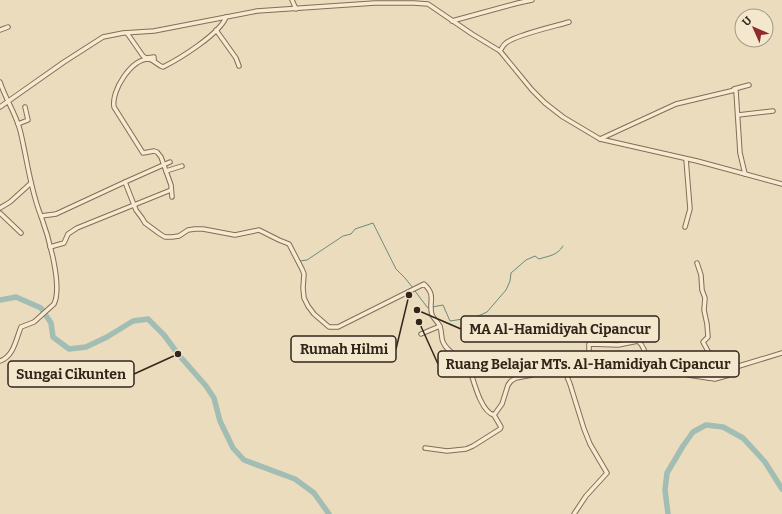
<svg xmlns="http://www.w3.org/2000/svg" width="782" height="514" font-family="Bitter,serif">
	<rect width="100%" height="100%" fill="#ebdcbd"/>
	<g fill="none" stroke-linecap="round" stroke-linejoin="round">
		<g stroke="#698a80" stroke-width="1">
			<path d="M292,247l8,14 7,-1 36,-24 8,-2 4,-5 18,-6 23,46 9,9 8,10"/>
			<path d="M415,291l12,16 2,1"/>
			<path d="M432,307l11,-2 7,16 26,-4 11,-5 19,-22 4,-9 1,-8 15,-13 9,-4 4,3c9,-3 18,-3 24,-13"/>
		</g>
		<g stroke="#a1bdb4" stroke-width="5.5">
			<path d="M0,300l16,-3 25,11 10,15 2,14 16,12 17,-2 21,-10 26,-16 15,-2 16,16 14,19 28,32 8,12 6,23 13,27 11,12 51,19 19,14 15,21"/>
			<path d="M668,514l-3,-24 2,-17 16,-27 10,-14 13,-7 17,2 20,11 22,24 17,27"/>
		</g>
		<defs>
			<g id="street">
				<path d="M292,0l4,9"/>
				<path d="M452,21l66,-18 14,-3"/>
				<path d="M0,30l8,-3"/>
				<path d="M216,30l20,28 3,8"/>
				<path d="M127,33l16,23 3,2 8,-1v4"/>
				<path d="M500,51c2,-3 3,-6 6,-8 9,-8 50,-17 63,-21"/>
				<path d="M0,82c5,16 15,30 20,48 7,28 10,59 21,86l15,-2 69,-32 11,28 6,8 3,5 15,11 5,3h7l7,-1 9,-6 7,-1h8l32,6 24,-5 20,10 10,4 13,25 2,5 -1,14 1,10 4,8 6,8 15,13h9l86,-43c13,12 4,18 8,31 2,4 7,8 8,12 2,5 1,11 3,15 5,13 23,16 27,28 4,12 11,42 24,45l8,-11 6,-19 3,-4 5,-3 16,-3 33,-12 17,-2 25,3 39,-2 19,4 23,9 27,4 14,-4 10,-9 43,-13"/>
				<path d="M734,89l15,-4"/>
				<path d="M0,107l64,-45 39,-25 20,-4 31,-2 103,-20 118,-8h39l14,1 44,30 28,17 32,39 13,13 18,14 37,22 97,22 85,23"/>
				<path d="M738,115l35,-4"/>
				<path d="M18,124l10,-4 -3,-13"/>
				<path d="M600,139l76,-35 59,-14 1,1 4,62 5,21"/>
				<path d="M166,171l16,-5"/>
				<path d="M125,182l45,-20"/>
				<path d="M172,197l-1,-12 -10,-28 -4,-5 -3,-1 -11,2 -29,-46c-3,-16 17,-48 35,-48 5,1 8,6 14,8 16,-8 57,-33 63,-50"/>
				<path d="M0,208l10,-6 21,-19"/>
				<path d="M0,213l21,20"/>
				<path d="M685,227l5,-18 -4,-50"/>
				<path d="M50,247l14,-4 4,-9 9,-6 94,-38"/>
				<path d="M697,263l4,12 1,15 3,8 -1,12 3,14 1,13 -5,5 12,22 -6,8 -1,6"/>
				<path d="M421,334l19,-8"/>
				<path d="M0,361c14,-5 16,-22 21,-34l13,-5 20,-18c9,-18 -6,-69 -13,-88"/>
				<path d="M589,361v-17l29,1 20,-4c6,5 8,13 8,21"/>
				<path d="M562,364l8,20 14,45 6,15 17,29 -21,23 -12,18"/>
				<path d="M425,448l22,3 19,-2 7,-3 27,-17 1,-2 -7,-12"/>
			</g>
		</defs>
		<use href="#street" stroke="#836d57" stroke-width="5.5"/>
		<use href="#street" stroke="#f7ead0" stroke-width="3.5"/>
	</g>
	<path fill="none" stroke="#32261b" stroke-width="1.5" d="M417 310L461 329M409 295L396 349M419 322L438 364M178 354L134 374"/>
	<g fill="#32261b" stroke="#f3e7cd" stroke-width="1.5">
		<circle cx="417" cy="310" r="4"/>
		<circle cx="409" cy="295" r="4"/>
		<circle cx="419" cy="322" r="4"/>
		<circle cx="178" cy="354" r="4"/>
	</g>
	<g fill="#f3e7cd" stroke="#32261b" stroke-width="1.5">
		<rect x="461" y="316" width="198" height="26" rx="4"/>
		<rect x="291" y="336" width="105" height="26" rx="4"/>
		<rect x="438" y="351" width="301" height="26" rx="4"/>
		<rect x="8" y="361" width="126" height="26" rx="4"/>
	</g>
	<g font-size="14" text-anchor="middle" font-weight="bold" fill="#32261b">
		<text x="560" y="334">MA Al-Hamidiyah Cipancur</text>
		<text x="344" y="354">Rumah Hilmi</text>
		<text x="588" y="369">Ruang Belajar MTs. Al-Hamidiyah Cipancur</text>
		<text x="71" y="379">Sungai Cikunten</text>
	</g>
	<g transform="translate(754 28) rotate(315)"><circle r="19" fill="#f3e7cd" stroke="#a69a86"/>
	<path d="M0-3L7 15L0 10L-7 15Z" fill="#8f2a2f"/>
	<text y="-6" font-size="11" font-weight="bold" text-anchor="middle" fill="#32261b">U</text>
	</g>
</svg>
